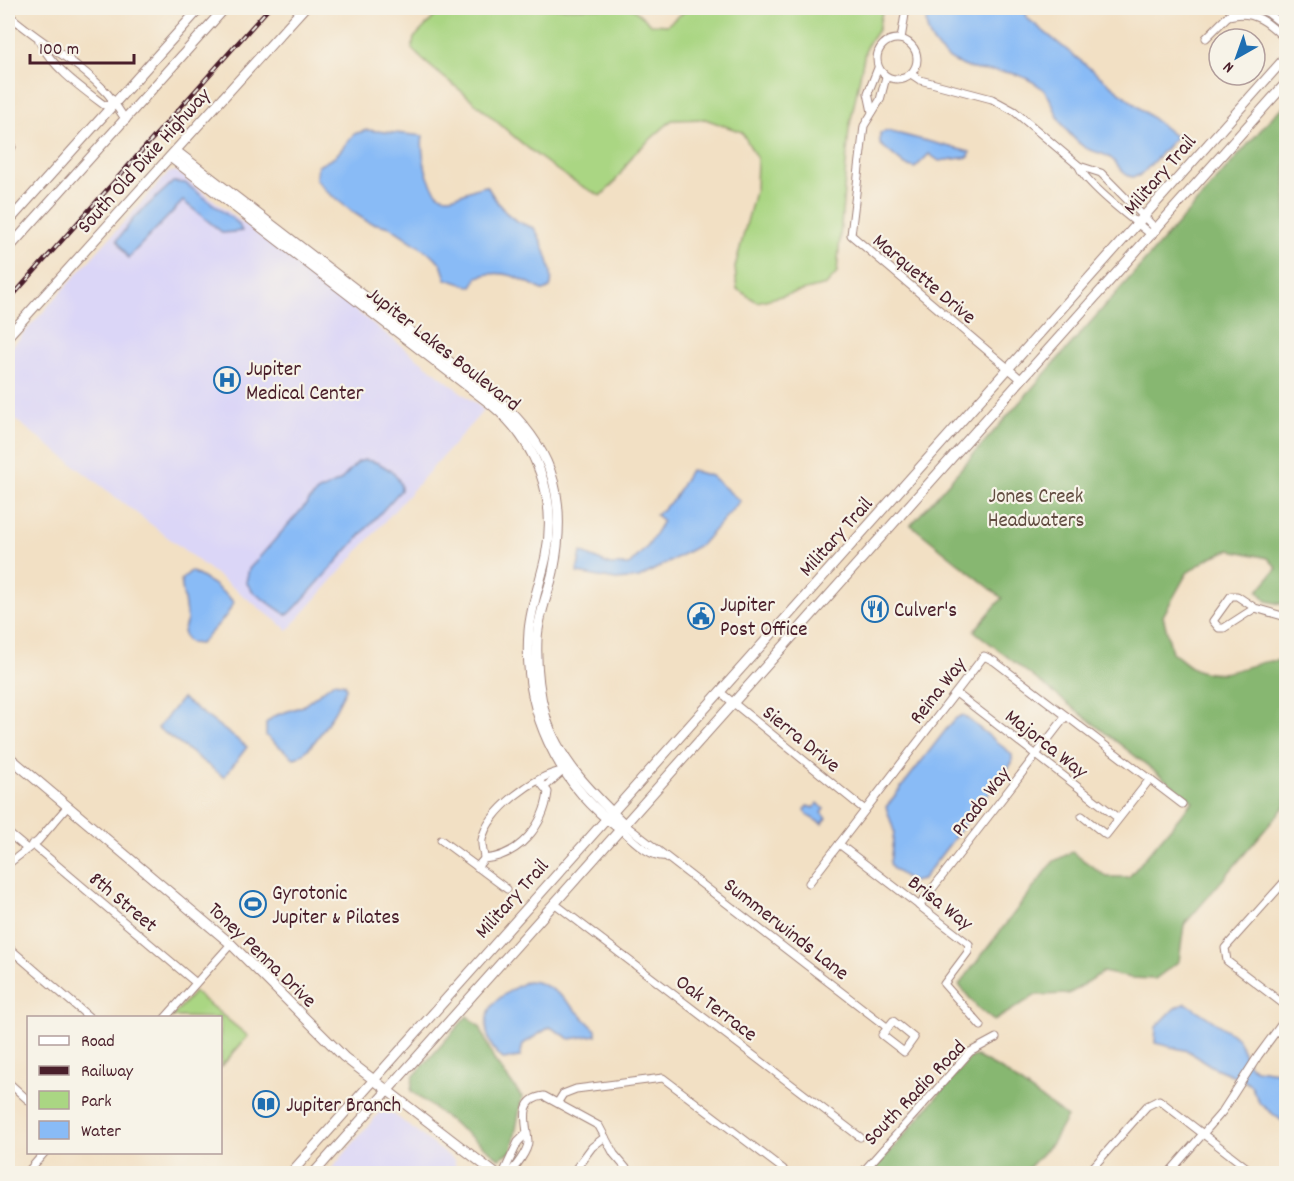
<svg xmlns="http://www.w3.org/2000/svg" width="1294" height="1181" font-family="Dekko,sans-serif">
	<rect width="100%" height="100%" fill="#f7f3e8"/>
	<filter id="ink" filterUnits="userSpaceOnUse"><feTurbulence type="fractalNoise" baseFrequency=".0167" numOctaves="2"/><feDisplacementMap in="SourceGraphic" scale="12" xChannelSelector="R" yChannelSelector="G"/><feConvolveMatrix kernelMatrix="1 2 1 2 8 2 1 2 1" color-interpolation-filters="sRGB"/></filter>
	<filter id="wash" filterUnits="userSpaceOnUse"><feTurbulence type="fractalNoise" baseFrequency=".008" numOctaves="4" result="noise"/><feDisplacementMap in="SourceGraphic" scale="24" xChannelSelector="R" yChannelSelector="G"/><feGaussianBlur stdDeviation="1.35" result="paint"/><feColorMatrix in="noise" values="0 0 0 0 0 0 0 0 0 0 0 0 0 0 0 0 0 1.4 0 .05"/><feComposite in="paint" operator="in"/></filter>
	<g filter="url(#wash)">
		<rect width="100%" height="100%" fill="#f2e0c4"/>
		<g fill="#dbd6f7">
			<path d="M176,171l308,239 -196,220 -280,-216v-63l160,-178z"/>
			<path d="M384,1107l70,53 2,7 18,6h-146z"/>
		</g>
		<g fill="#aad683" stroke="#7a7a57" stroke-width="1.5">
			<path d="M436,8h196l19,16 16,1 22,-17h194l-5,22 -12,17 -17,82 -12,144 -11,12 -69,17 -20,-13 -2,-22 21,-79 1,-29 -15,-27 -37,-13 -33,1 -38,34 -20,29 -13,13c-47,-22 -90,-62 -129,-96 -20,-18 -42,-31 -60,-51l2,-11 23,-24z"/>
			<path d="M194,992l54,44 -27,31 -1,-49 -48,-1z"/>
		</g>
		<g fill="#87b771" stroke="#686b4e" stroke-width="1.5">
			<path d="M1286,105v500l-19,-4 -9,-10 19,-23 -9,-10 -38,-8 -19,7 -24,16 -24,43 9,36c7,5 15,13 23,17 31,15 61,-13 91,-8v144l-102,120 -5,36 -24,18 -24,-1 -28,-6 -34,22 -33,1 -42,26 -17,-14 -18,-22 95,-124 18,-9 35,25h22l64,-76 -219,-170 28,-33 -91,-73 363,-410z"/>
			<path d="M467,1016l13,11 14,33 28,37 -10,54 -13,7 -88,-67 2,-14z"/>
			<path d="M976,1056l27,15 64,46 -15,26 -28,30h-152l98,-115z"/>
		</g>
		<g fill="#89bbf6" stroke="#6a6d90" stroke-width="1.5">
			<path d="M929,8h96l2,10 149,119 -34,37c-4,2 -8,4 -13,2 -8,-3 -10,-10 -16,-16 -8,-8 -20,-7 -29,-13 -7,-5 -17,-15 -22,-23 -9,-13 -9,-28 -23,-38 -32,-23 -52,-9 -78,-21 -22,-9 -42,-33 -32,-57z"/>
			<path d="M367,130l56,6c-3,14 4,60 24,61 13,0 27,-10 40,-11 13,22 22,35 47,42 8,12 22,47 16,60l-6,3c-24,-13 -40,-23 -67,-14l-5,10 -26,-8 -5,-15 -6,-7 -45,-30 -22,-5 -14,-9 -28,-22 -10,-12 2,-13 17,-9 19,-23z"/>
			<path d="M888,131l82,21 -1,5 -30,4 -10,-7 -14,14 -10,-3 -25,-21v-11z"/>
			<path d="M173,182l12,1 53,40 4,8 -19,2 -40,-32 -55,57 -11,-18 17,-22z"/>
			<path d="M365,460c14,1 37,14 36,30l-104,116 -8,8h-4l-32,-22 -7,-10 3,-13 68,-77 23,-11 18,-19z"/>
			<path d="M690,470l21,6 29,25 -38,43 -63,34 -23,2 -39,-7 4,-21 29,13h19l19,-19 15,-25 -7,-6 17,-15z"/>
			<path d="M191,571l22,13 21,18 -8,14 -26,28 -9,-1 -5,-4 -3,-7 4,-12 -6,-40z"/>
			<path d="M334,682l11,2 1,5c-8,17 -34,66 -52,69l-28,-22v-13l8,-7 29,-10z"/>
			<path d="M182,698l65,49 -23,30 -66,-49z"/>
			<path d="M963,715l45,36 4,4v8l-90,117 -10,2 -20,-14 -2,-5 4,-32 -8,-24 62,-80 8,-9z"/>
			<path d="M818,803l6,6 -3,4 6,5 -5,6 -14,-8 -3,-6 2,-4 7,2z"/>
			<path d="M527,981c26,-1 50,32 69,49v5l-26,4 -20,-12 -27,17 -3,13 -17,2c-9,-8 -14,-15 -16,-27 -5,-28 18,-39 40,-51z"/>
			<path d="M1186,1003l51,34 12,28 7,4 21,3 9,5v47l-26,-20 -9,-18 -9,-7 -29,-12 -25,-16 -33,-8 1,-16 19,-19z"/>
		</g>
	</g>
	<g filter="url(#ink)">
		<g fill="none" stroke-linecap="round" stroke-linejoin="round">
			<defs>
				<g id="street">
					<path d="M1254,8l14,5 18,14"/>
					<path d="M8,14c31,28 70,47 99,79 7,8 12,18 19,27"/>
					<path d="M1229,16c25,-7 40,7 57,24"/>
					<path d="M1206,38l28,-28 17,-2"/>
					<circle cx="897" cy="59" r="20"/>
					<path d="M901,39l5,-31"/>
					<path d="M39,41c14,27 41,46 65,64l10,-1"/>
					<path d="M911,74l9,6 72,19 22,12 65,55 22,7 56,57"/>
					<path d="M886,77l-6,23 -16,26 -13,109 171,145"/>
					<path d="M872,112l-4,-19 10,-25"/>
					<path d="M8,145l4,2"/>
					<path d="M1079,166c5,17 57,56 73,69"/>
					<path d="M1255,608l-31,20h-5l-6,-7 18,-25h6l18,12 31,9"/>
					<path d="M720,692l145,118"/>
					<path d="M956,693l162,125"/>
					<path d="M546,786l17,-15"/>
					<path d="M1082,816l24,19 44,-56"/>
					<path d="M624,824l264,204"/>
					<path d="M620,829c12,9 29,29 45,27"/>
					<path d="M8,833l18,15"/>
					<path d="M441,840l66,49"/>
					<path d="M32,844l163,138"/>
					<path d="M839,844l130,100 -1,8 -24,32 37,42"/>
					<path d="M484,859c0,-6 -3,-14 -2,-19 5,-29 55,-66 81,-69"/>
					<path d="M8,864l30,-23 30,-35"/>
					<path d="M477,867l7,-8c36,-3 60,-34 64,-67l-8,-10"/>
					<path d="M1286,880l-61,68 2,13 59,45"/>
					<path d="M809,883l175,-227 10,5 188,143"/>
					<path d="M554,903l306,234"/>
					<path d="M919,906l147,-190"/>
					<path d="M8,947l82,71"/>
					<path d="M165,1018l66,-74"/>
					<path d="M893,1021l21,17 -10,14 -22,-17z"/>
					<path d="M8,1082l20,18"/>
					<path d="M558,1102l5,-8 13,-5 87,-11 120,91 2,5"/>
					<path d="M26,1174l19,-22"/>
					<path d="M503,1174l15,-32 8,-8"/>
					<path d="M508,1174c7,-6 20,-23 20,-32 -1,-18 -11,-43 16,-46l55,30 15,28 17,20"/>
					<path d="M572,1174l20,-27 13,-10"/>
					<path d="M861,1174l109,-122 26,-14"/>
					<path d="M1087,1174l60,-68 12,-6 96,74"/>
					<path d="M1168,1174l54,-62 36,-56 28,-38"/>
				</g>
				<g id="secondary">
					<path d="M176,151l313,241c62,51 80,101 64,180 -5,22 -15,44 -16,67 -1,24 2,53 8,76 12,44 48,79 79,109"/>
					<path d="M170,157l322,248c45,37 66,93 54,151 -5,24 -15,50 -17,75 -6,79 28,152 91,198"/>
					<path d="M8,222l192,-214"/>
					<path d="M8,249l217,-241"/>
					<path d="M8,336l296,-328"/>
					<path d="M8,756l223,188 113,113 152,117"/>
					<path d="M290,1174l996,-1117"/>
					<path d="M313,1174l973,-1091"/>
				</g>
			</defs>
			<use href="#street" stroke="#9e8078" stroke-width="9"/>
			<use href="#secondary" stroke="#9e8078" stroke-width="11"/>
			<use href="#street" stroke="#fff" stroke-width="7"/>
			<use href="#secondary" stroke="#fff" stroke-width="9"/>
			<defs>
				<path id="rail" d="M8,301l261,-293"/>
			</defs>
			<use href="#rail" stroke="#4a1f2b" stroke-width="4.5"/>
			<use href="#rail" stroke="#f7f3e8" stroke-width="2" stroke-dasharray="7" stroke-linecap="butt"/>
		</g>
	</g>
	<defs>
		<symbol id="hospital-ring" viewBox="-11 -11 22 22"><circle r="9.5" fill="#f7f3e8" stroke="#1f6fb2" stroke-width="1.5"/><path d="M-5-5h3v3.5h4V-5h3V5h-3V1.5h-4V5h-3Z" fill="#1f6fb2"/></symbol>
		<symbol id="restaurant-ring" viewBox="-11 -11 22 22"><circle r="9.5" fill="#f7f3e8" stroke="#1f6fb2" stroke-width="1.5"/><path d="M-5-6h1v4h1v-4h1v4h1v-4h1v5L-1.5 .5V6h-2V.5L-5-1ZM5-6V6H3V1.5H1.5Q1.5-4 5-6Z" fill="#1f6fb2"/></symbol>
		<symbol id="civic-ring" viewBox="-11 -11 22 22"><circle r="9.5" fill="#f7f3e8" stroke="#1f6fb2" stroke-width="1.5"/><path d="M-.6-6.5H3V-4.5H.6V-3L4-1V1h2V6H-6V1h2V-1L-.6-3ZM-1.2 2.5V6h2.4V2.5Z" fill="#1f6fb2"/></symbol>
		<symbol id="stadium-ring" viewBox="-11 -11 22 22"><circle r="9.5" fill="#f7f3e8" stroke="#1f6fb2" stroke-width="1.5"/><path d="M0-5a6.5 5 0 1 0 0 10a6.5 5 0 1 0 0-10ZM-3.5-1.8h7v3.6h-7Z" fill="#1f6fb2"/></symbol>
		<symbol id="library-ring" viewBox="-11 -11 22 22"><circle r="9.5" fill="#f7f3e8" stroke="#1f6fb2" stroke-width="1.5"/><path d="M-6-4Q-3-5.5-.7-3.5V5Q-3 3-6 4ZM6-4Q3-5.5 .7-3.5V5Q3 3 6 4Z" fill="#1f6fb2"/></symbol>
	</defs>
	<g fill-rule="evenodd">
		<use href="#hospital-ring" x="212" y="365" width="30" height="30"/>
		<use href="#restaurant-ring" x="860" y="594" width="30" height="30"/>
		<use href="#civic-ring" x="686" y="601" width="30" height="30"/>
		<use href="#stadium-ring" x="238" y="889" width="30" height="30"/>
		<use href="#library-ring" x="251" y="1089" width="30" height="30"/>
	</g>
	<g text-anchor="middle" stroke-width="4.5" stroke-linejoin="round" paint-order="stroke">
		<g font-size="21" fill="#4a1f2b" stroke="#f7f3e8">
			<text transform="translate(143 160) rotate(-48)" y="7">South Old Dixie Highway</text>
			<text transform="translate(1159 174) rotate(-49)" y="7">Military Trail</text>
			<text transform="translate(925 278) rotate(40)" y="7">Marquette Drive</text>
			<text transform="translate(444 348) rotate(38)" y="7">Jupiter Lakes Boulevard</text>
			<text transform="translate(835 536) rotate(-48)" y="7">Military Trail</text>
			<text transform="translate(937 690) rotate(-52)" y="7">Reina Way</text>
			<text transform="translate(802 738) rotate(39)" y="7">Sierra Drive</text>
			<text transform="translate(1047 743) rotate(38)" y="7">Majorca Way</text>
			<text transform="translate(980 801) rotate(-52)" y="7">Prado Way</text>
			<text transform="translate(511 898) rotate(-48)" y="7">Military Trail</text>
			<text transform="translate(124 901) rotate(40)" y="7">8th Street</text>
			<text transform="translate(941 902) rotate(38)" y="7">Brisa Way</text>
			<text transform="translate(787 928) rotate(38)" y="7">Summerwinds Lane</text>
			<text transform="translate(263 954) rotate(44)" y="7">Toney Penna Drive</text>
			<text transform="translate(717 1007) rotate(37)" y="7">Oak Terrace</text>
			<text transform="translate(914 1092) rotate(-46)" y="7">South Radio Road</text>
		</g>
		<g font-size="21" fill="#4a1f2b" stroke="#f7f3e8" text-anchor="start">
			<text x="246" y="375">Jupiter<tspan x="246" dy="24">Medical Center</tspan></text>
			<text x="720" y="611">Jupiter<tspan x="720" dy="24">Post Office</tspan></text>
			<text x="894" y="616">Culver's</text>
			<text x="272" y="899">Gyrotonic<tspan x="272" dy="24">Jupiter &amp; Pilates</tspan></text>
			<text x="286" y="1111">Jupiter Branch</text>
		</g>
		<g font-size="21" fill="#624d41" stroke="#f7f3e8">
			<text x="1036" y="502">Jones Creek<tspan x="1036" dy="24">Headwaters</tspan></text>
		</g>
	</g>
	<rect width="1294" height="1181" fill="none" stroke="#f7f3e8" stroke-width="30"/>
	<rect x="27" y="1016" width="195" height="138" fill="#f7f3e8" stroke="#b29e9c" stroke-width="1.5"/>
	<rect x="39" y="1036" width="30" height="9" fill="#ffffff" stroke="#b29e9c" stroke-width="1.5"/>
	<text x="81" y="1046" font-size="18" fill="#4a1f2b">Road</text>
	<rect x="39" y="1066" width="30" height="9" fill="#4a1f2b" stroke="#b29e9c" stroke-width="1.5"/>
	<text x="81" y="1076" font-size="18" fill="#4a1f2b">Railway</text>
	<rect x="39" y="1091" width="30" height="18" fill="#aad683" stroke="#b29e9c" stroke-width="1.5"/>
	<text x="81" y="1106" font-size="18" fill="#4a1f2b">Park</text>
	<rect x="39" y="1121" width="30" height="18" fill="#89bbf6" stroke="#b29e9c" stroke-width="1.5"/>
	<text x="81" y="1136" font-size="18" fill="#4a1f2b">Water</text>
	<g transform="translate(1237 57) rotate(220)"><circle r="28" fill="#f7f3e8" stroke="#b29e9c" stroke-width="1.5"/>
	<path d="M0-4.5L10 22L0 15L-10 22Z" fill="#1f6fb2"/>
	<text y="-9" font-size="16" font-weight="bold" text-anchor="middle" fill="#4a1f2b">N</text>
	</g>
	<path d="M30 54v9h104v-9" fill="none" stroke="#4a1f2b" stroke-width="3"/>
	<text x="39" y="54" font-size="18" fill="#4a1f2b" stroke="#f7f3e8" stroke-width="4.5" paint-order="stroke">100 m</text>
</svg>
